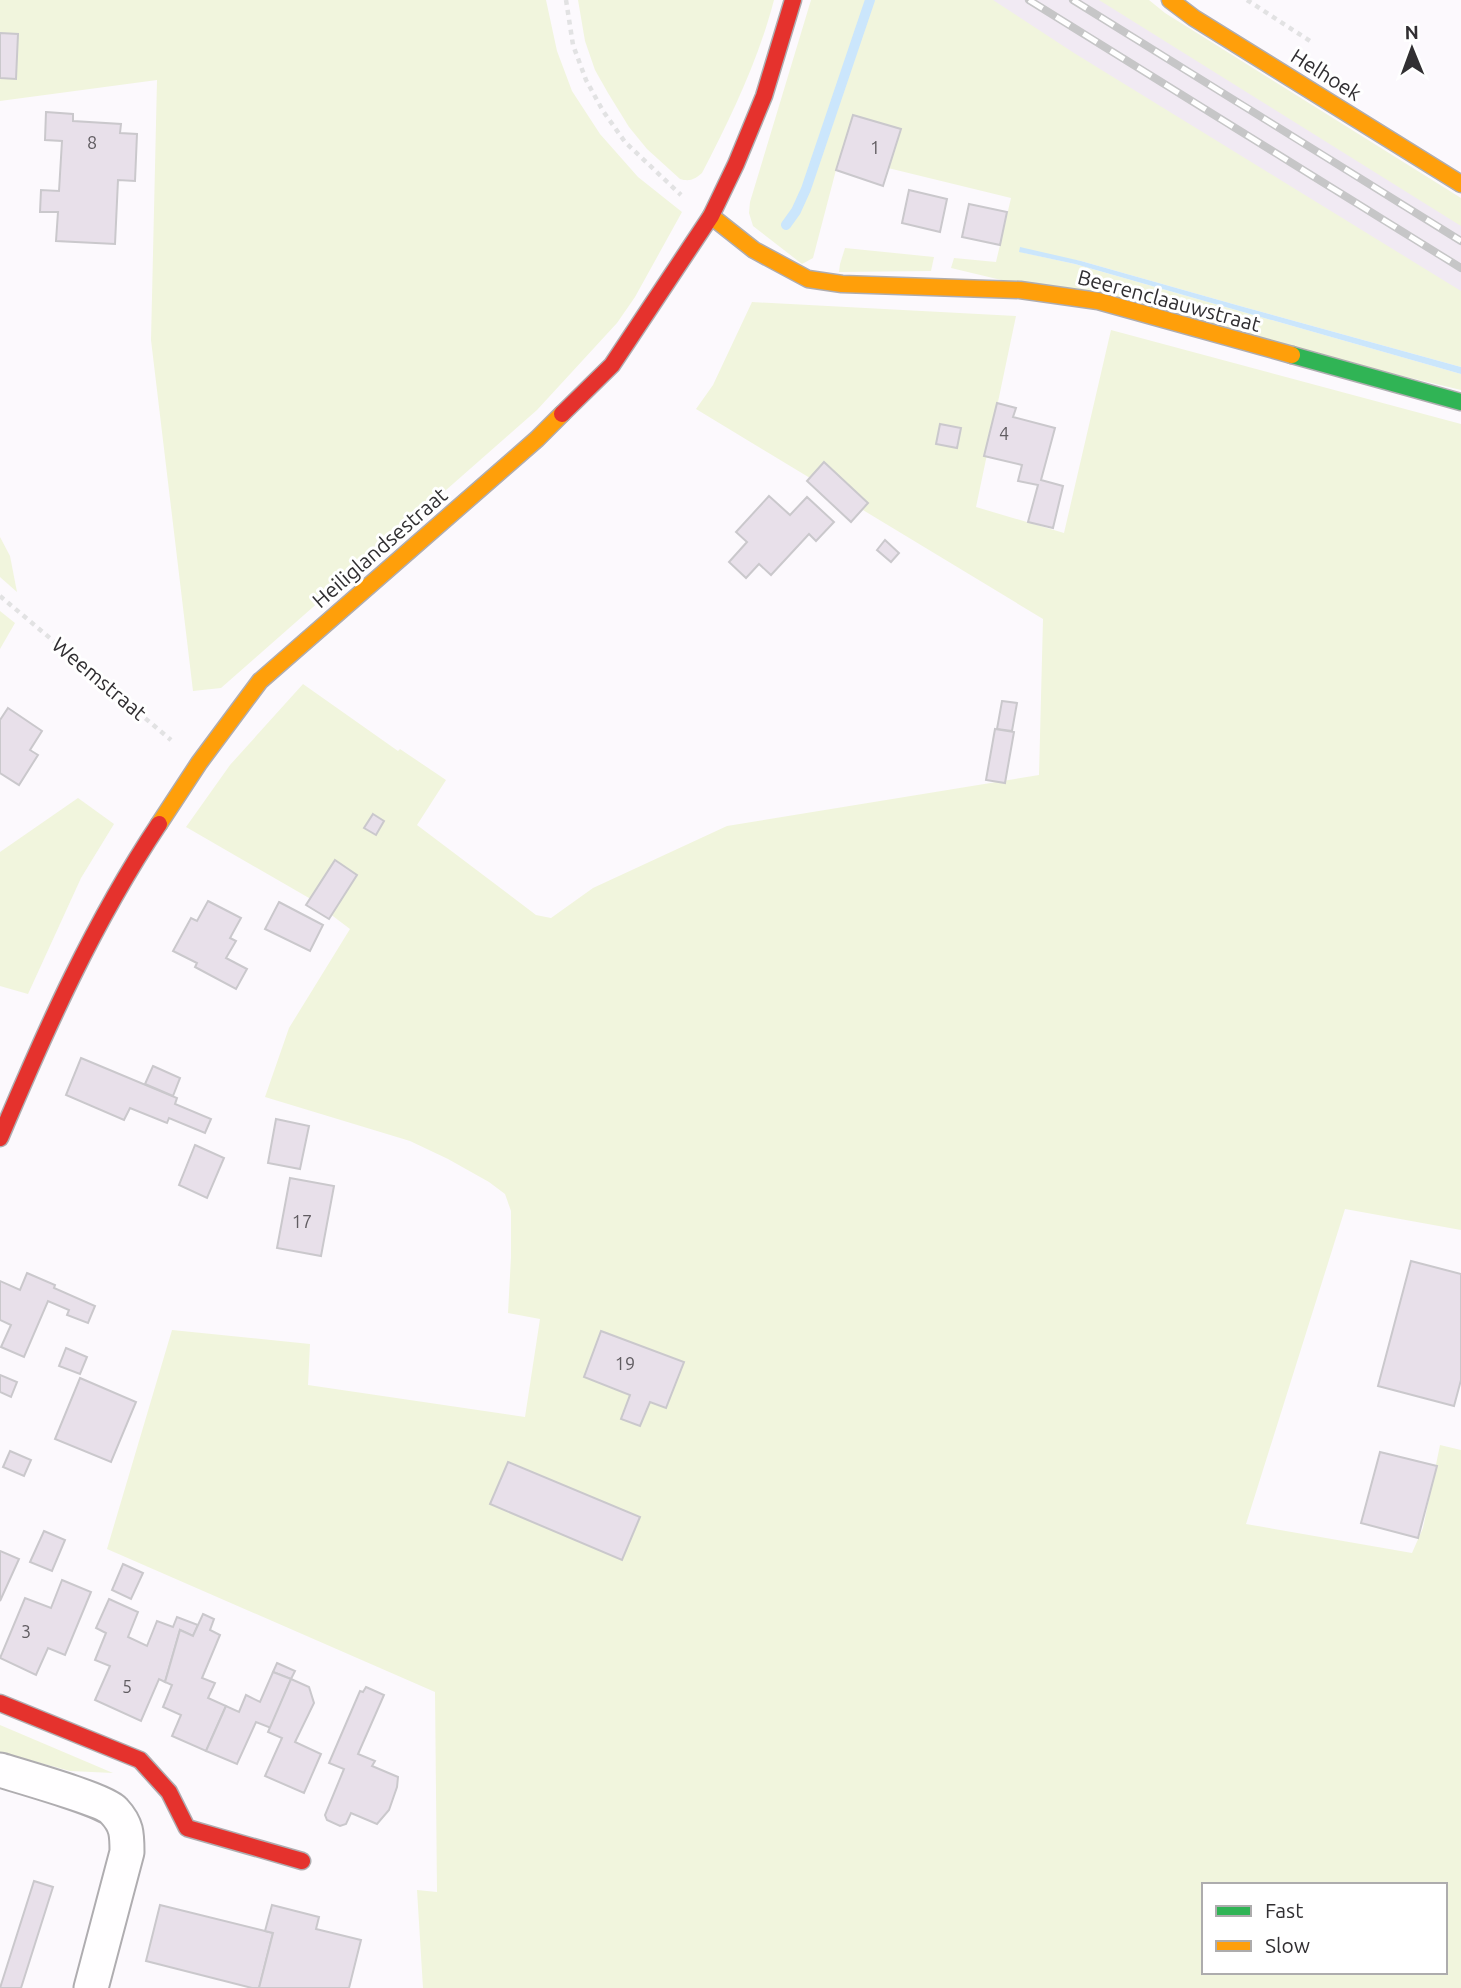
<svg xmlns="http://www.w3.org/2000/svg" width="1461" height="1988" font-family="Ubuntu,sans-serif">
	<rect width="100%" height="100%" fill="#fcf9fd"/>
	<path fill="#f1eaf3" d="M957,0h177l327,203v141z"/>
	<g fill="#f1f5dd" fill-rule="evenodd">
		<path d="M0,0h546l11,51 15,40 28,43 38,43 44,35 -47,85 -18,26 -80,87 -316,278 -28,3 -42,-351 6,-260 -157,21z"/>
		<path d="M578,0h196c-16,61 -43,117 -72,173 -7,6 -12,9 -22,6l-33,-30 -18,-22 -21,-34 -13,-23 -10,-29z"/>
		<path d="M811,0h182l81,53 387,238v76l-221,-61 -159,-45 -61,-9 55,12 386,110v16l-510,-122 3,-10 42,4 15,-64 -123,-30 12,-39 -46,-14 -18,55 -23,88 -11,6 -49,-38 -4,-13 1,-11z"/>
		<path d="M1099,0h50l16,13 296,185v28z"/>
		<path d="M845,248l89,9 -3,14 -92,1 1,-8z"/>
		<path d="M752,302l264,14 -40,191 88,26 47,-203 350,94v806l-116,-21 -99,315 166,29 11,-25 17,-83 21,5v538h-1038l-6,-98 20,2 -2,-200 -328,-143 65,-219 138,14 -2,41 217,32 15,-98 -32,-6 3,-56v-46l-6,-17 -16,-12 -41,-23 -38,-18 -145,-44 24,-69 61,-99 -41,-31 -123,-71 44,-62 73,-81 95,67 2,-2 46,31 -29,45 119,90 15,3 42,-30 134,-62 312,-51 4,-156 -347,-210 17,-24zM1204,1885h241v87h-241z"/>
		<path d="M0,537l10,19 7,36 -17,-15z"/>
		<path d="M0,611l15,12 -15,26z"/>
		<path d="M78,798l36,26 -33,54 -53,116 -28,-8v-134z"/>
		<path d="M0,1725l113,48 -43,-2 -70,-19z"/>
	</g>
	<path fill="#cbe6fc" d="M1020,247l61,14 159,45 221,61v7l-386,-110 -56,-12z"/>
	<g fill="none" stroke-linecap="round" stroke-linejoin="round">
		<path stroke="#cbe6fc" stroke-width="10" d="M786,225l10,-14 10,-22 64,-189"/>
	</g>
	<g fill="#e8e0ea" stroke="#cac8cc" stroke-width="2">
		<path d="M0,33l18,1 -2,45 -16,-1z"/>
		<path d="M46,112l27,2v7l48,3 -1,9 17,1 -2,47 -17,-1 -3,64 -59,-3 2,-29h-18l1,-22 18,1 3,-50 -17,-1z"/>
		<path d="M853,115l48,14 -18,57 -47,-16z"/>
		<path d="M909,190l38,9 -7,33 -38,-9z"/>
		<path d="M969,204l38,8 -7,33 -38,-8z"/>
		<path d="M997,403l19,5 -3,9 42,11 -14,52 22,6 -10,42 -25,-6 10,-37 -20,-4 4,-16 -38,-9z"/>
		<path d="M940,424l21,4 -4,20 -21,-4z"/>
		<path d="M824,462l44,41 -17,19 -44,-41z"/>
		<path d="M769,496l21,19 17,-18 27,25 -18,19 -7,-7 -38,41 -12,-11 -13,14 -17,-16 18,-20 -11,-10z"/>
		<path d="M885,540l14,13 -8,9 -14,-12z"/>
		<path d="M1002,701l15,2 -5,28 -15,-2z"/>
		<path d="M8,708l34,23 -12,19 8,5 -19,30 -19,-12v-53z"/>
		<path d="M995,729l19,3 -9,51 -19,-3z"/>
		<path d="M373,814l11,7 -8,14 -12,-7z"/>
		<path d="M335,860l22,15 -28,44 -23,-14z"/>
		<path d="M208,901l33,17 -11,20 6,3 -10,17 21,11 -11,20 -41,-22 2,-4 -24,-12 18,-33 6,3z"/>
		<path d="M279,902l44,23 -13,26 -45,-22z"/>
		<path d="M81,1058l96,40 -2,6 36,15 -6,14 -36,-15 -2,5 -37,-15 -6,12 -58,-25z"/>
		<path d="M153,1066l27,12 -7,18 -28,-12z"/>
		<path d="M276,1119l33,7 -9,43 -32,-6z"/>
		<path d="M195,1145l29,13 -17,40 -28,-13z"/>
		<path d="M290,1178l44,8 -13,70 -44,-8z"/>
		<path d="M1411,1261l50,13v106l-7,26 -76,-20z"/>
		<path d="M27,1273l28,12 -1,3 41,18 -7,17 -21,-8 2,-5 -21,-9 -24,56 -23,-10 10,-22 -11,-5v-39l20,9z"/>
		<path d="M601,1331l83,31 -18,46 -16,-6 -10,24 -19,-7 9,-24 -46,-18z"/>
		<path d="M66,1348l21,9 -7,17 -21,-8z"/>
		<path d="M0,1375l17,7 -6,15 -11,-5z"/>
		<path d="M80,1378l56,24 -25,60 -56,-23z"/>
		<path d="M10,1451l21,9 -7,16 -21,-9z"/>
		<path d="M1380,1452l57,14 -19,72 -57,-15z"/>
		<path d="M508,1462l132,55 -18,43 -132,-56z"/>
		<path d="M44,1531l21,9 -13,31 -22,-9z"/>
		<path d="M0,1551l19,8 -19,42z"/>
		<path d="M123,1564l20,9 -12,26 -19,-9z"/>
		<path d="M62,1580l29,12 -26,63 -17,-7 -12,27 -36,-17 25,-60 26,10z"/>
		<path d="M109,1599l29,13 -10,25 19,9 10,-25 16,6 4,-10 21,8 -5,11 -13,-6 -15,52 -6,-3 -18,42 -46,-21 15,-34 -15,-6 11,-27 -10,-5z"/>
		<path d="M203,1614l11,5 -4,11 10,5 -18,43 13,5 -7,15 18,8 -20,45 -34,-15 9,-21 -18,-8 9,-22 -7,-3 15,-52 13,6z"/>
		<path d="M277,1663l18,8 -4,8 -18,-7z"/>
		<path d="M273,1672l18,7 -20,49 -15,-6 -19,42 -31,-13 20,-45 13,6 7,-17 14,7z"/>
		<path d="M291,1679l18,8 5,16 -19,39 26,12 -17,39 -39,-17 17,-38 -14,-6z"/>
		<path d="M366,1687l18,8 -26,59 17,7 -3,5 26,11 -1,10 -8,23 -12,14 -26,-11 -5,11 -6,2 -13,-6 -2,-5 19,-46 -15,-6 31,-72 3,1z"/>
		<path d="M34,1881l19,6 -32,101h-21z"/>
		<path d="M160,1905l113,28 -14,55h-7l-106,-27z"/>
		<path d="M272,1905l47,12 -3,12 45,11 -12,48h-90l14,-55 -8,-2z"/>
	</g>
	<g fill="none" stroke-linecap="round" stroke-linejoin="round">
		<defs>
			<path id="street" d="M0,1770c19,6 105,30 114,41 13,14 13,23 13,41l-36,136"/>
			<path id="fast" d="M1292,355l169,47"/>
			<g id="slow">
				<path d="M1170,0l24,18 267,166"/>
				<path d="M711,216l43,34 54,29 34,5 178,6 78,11 194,54"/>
				<path d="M159,824l40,-61 61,-82 277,-242 25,-25"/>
			</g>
			<g id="jam">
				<path d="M562,414l50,-49 99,-149 25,-52 28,-68 29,-96"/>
				<path d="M0,1138c46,-109 93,-215 159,-314"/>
				<path d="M0,1703l140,57 29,32 18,36 115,33"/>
			</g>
		</defs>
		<use href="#street" stroke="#afadb0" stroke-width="37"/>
		<use href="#fast" stroke="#afadb0" stroke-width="19"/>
		<use href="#slow" stroke="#afadb0" stroke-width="19"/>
		<use href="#jam" stroke="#afadb0" stroke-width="19"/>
		<g stroke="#e2e2e3" stroke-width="4.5" stroke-dasharray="5 5" stroke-linecap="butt">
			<path d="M566,0l7,45 13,35 17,31 22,31 56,53"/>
			<path d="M1247,0l66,43"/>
			<path d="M0,596l171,144"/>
		</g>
		<use href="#street" stroke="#fffeff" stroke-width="33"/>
		<use href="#fast" stroke="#30b455" stroke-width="16"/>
		<use href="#slow" stroke="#ff9f0a" stroke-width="16"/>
		<use href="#jam" stroke="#e5322d" stroke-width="16"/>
		<defs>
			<g id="rail">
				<path d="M1029,0l432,268"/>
				<path d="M1073,0l388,241"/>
			</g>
		</defs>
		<use href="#rail" stroke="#c6c6c7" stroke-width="8"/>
		<use href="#rail" stroke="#fff" stroke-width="5" stroke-dasharray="16" stroke-linecap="butt"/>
	</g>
	<g text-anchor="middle" stroke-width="6" stroke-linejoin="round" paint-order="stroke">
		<g font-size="18" fill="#605c61">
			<text x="92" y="149">8</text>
			<text x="875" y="154">1</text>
			<text x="1004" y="440">4</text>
			<text x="302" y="1228">17</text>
			<text x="625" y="1370">19</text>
			<text x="26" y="1638">3</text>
			<text x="127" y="1693">5</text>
		</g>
		<g font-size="21" fill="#312f32" stroke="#fff">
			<text transform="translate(1326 75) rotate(32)" y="7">Helhoek</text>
			<text transform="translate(1169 301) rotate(15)" y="7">Beerenclaauwstraat</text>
			<text transform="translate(380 548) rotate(-41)" y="7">Heiliglandsestraat</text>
			<text transform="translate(99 679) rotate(40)" y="7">Weemstraat</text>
		</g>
	</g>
	<rect x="1202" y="1883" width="245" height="91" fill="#ffffff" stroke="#adacad" stroke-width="2"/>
	<rect x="1216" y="1906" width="35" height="10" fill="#30b455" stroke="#adacad" stroke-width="2"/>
	<text x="1265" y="1918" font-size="21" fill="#312f32">Fast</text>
	<rect x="1216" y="1941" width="35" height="10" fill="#ff9f0a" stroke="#adacad" stroke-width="2"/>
	<text x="1265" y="1953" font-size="21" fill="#312f32">Slow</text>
	<g transform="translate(1412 49) rotate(359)" stroke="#ffffff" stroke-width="5" paint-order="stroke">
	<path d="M0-5L12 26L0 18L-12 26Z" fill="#312f32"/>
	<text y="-10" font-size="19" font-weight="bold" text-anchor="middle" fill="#312f32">N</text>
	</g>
</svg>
